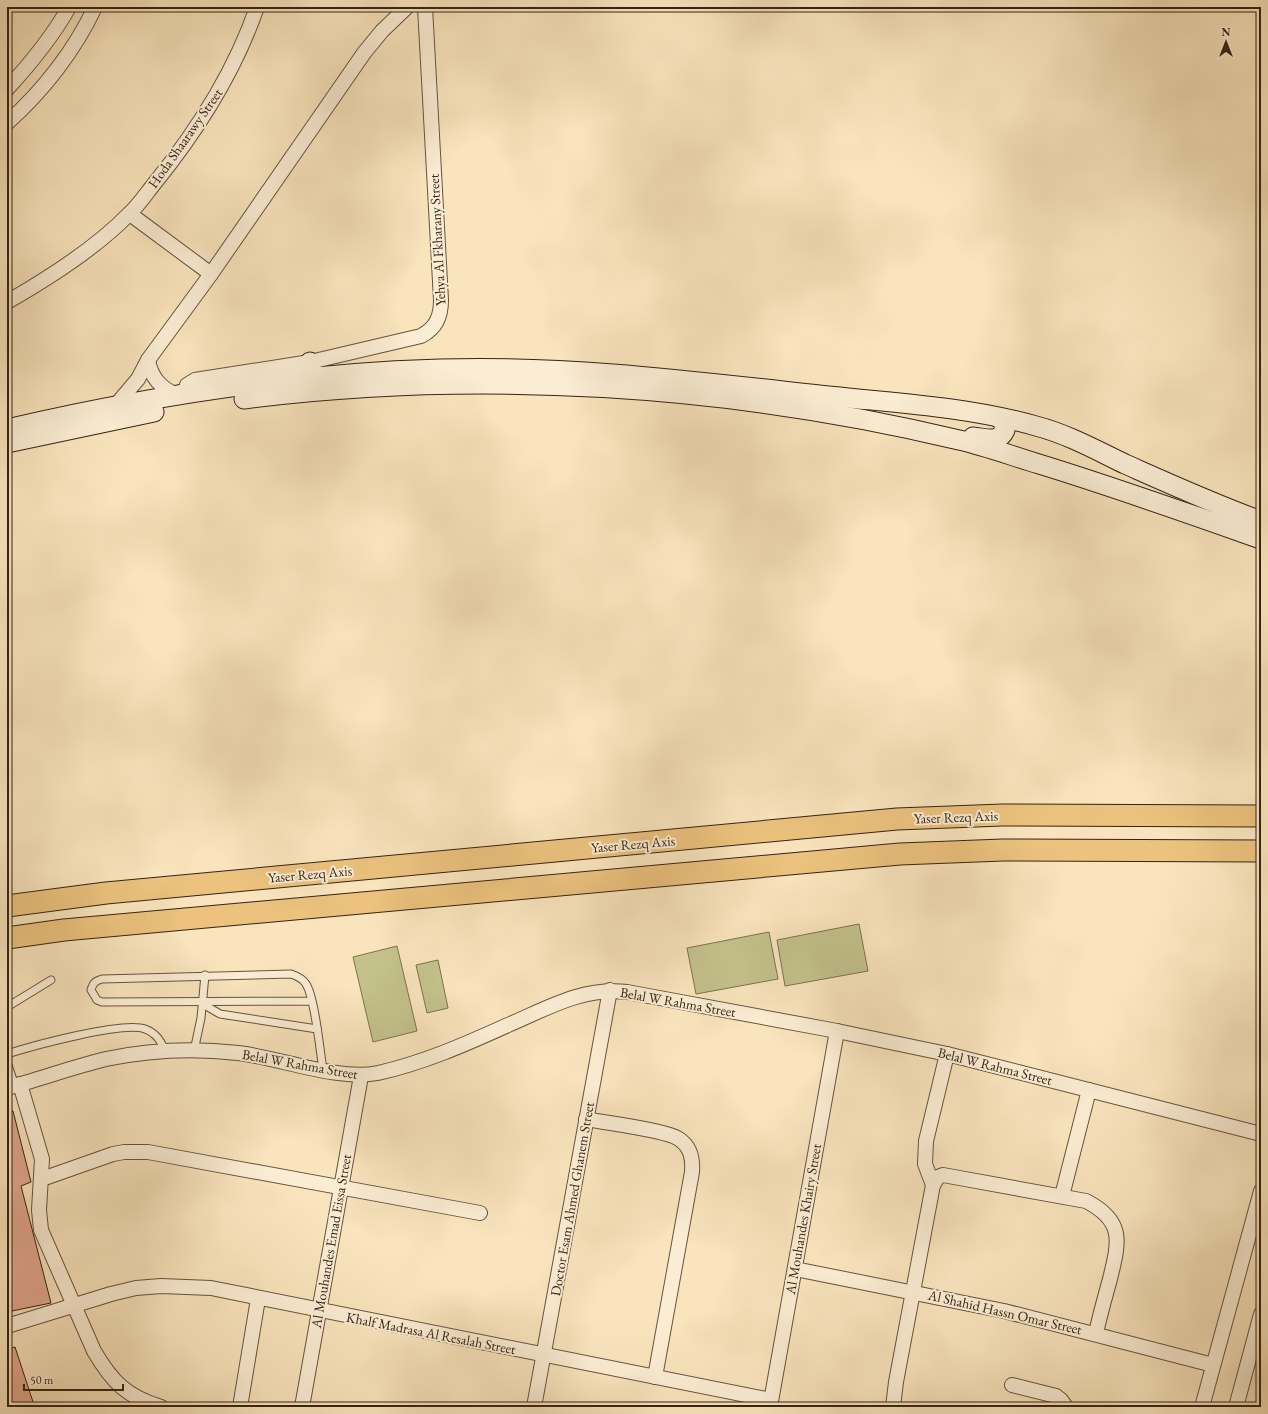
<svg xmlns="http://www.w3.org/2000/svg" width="1268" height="1414" font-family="'EB Garamond',serif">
	<rect width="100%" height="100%" fill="#f9e4bd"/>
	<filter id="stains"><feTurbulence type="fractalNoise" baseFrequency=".005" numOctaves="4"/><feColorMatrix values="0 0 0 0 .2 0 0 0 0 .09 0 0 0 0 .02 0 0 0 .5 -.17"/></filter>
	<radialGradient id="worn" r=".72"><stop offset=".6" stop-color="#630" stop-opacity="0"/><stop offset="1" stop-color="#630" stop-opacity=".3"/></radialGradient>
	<g fill="#c3c28d" stroke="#7c7250">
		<path d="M859,924l9,47 -83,15 -8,-46z"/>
		<path d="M769,932l9,47 -82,15 -9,-46z"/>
		<path d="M397,946l20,85 -44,11 -20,-85z"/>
		<path d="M438,960l10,48 -21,5 -11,-48z"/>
	</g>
	<g fill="#e1a78f" stroke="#352314">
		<path d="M13,1111l18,71 -10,4 30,117 -44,9v-199z"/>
		<path d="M15,1347l19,58 -7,2h-20v-57z"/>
	</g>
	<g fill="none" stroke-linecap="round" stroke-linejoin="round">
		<defs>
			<g id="lane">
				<path d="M312,1001l-210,1 -5,-2 -6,-10c2,-7 4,-9 11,-11l189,-5c6,2 12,5 15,10 9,14 14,67 17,86"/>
				<path d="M204,1002l4,5 12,7 97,15"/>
				<path d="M7,1007l44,-27"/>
				<path d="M194,1051l7,-33 4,-43"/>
				<path d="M7,1054c25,-8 116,-33 138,-25 11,4 16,12 20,22"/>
				<path d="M7,1062l8,24"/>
			</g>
			<g id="street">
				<path d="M7,89c23,-25 46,-53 62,-82"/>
				<path d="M7,123c36,-32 68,-73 88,-116"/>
				<path d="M130,214l81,60"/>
				<path d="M7,302c42,-24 88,-53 122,-88 10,-9 17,-20 25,-30 43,-53 81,-113 103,-177"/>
				<path d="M148,360c3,17 12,28 29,35"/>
				<path d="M184,394l3,-9 8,-5 115,-18 111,-26c15,-8 20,-19 20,-36l-16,-293"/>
				<path d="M116,405l22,-26 10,-19 63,-86 153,-221 18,-22 25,-24"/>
				<path d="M20,1084l22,75 -3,51 2,20 53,121c18,31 33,46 67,56"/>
				<path d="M7,1088c33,-9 66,-21 99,-29 43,-9 88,-11 132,-6 43,5 99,28 140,20 45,-10 88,-29 130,-48 40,-17 74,-38 119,-33l210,39 110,23 314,80"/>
				<path d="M586,1119c19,4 80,11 93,20 12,8 14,20 13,33l-37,205"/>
				<path d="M42,1179l71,-25 11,-2h24l332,61"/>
				<path d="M933,1185l-8,-21 1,-23 21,-87"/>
				<path d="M1062,1196l27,-106"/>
				<path d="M795,1269l209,42 209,54"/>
				<path d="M7,1326l104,-32 25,-6 25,-2 50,2 560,112"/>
				<path d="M1012,1385l44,11 5,4 5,7"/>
				<path d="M240,1407l18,-108"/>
				<path d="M302,1407l59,-331"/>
				<path d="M534,1407l76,-417"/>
				<path d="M770,1407l67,-376"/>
				<path d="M893,1407l3,-25 37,-197 5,-8 5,-2 143,26c39,20 33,41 24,78 -5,18 -10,36 -14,54"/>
				<path d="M1202,1407l59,-216"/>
				<path d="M1236,1407l25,-93"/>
			</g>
			<g id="secondary">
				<path d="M310,362l3,16"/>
				<path d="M244,399c234,-30 486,-14 715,41 27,6 53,16 80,24 75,23 148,49 222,75"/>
				<path d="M7,429c142,-33 288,-56 433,-60 127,-4 253,12 379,26 73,8 146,11 217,31 31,8 60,24 89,38 45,20 89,40 136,57"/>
				<path d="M973,437c12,1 26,7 32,-7l-2,-9 -4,-3"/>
				<path d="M7,443l147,-31"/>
			</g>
			<g id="primary">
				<path d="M7,906l99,-13 791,-74 105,-4 259,1"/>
				<path d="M7,938l57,-8 836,-76 103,-4 258,1"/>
			</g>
		</defs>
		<use href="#lane" stroke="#66533e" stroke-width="9"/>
		<use href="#street" stroke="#66533e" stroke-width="16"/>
		<use href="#secondary" stroke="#352314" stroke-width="21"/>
		<use href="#primary" stroke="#352314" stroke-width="23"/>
		<use href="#lane" stroke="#fbedd4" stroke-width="7"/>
		<use href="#street" stroke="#fbedd4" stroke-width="14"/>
		<use href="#secondary" stroke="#fbedd4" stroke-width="19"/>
		<use href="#primary" stroke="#ecc27e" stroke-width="21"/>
	</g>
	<g text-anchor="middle" stroke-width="4" stroke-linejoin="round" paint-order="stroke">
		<g font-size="14" fill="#352314" stroke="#fbedd4">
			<text transform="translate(185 138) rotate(-55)" y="5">Hoda Shaarawy Street</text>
			<text transform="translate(437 240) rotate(-93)" y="5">Yehya Al Fkharany Street</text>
			<text transform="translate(956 817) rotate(-2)" y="5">Yaser Rezq Axis</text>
			<text transform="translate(633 844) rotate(-5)" y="5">Yaser Rezq Axis</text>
			<text transform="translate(310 874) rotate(-5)" y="5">Yaser Rezq Axis</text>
			<text transform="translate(678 1002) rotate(10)" y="5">Belal W Rahma Street</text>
			<text transform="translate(300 1064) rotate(10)" y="5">Belal W Rahma Street</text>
			<text transform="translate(995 1066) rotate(14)" y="5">Belal W Rahma Street</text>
			<text transform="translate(572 1199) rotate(-80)" y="5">Doctor Esam Ahmed Ghanem Street</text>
			<text transform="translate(803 1219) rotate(-80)" y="5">Al Mouhandes Khairy Street</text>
			<text transform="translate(331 1241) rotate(-80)" y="5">Al Mouhandes Emad Eissa Street</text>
			<text transform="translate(1005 1312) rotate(13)" y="5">Al Shahid Hassn Omar Street</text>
			<text transform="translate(431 1333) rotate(11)" y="5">Khalf Madrasa Al Resalah Street</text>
		</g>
	</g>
	<rect width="1268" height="1414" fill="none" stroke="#f9e4bd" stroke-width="24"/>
	<rect x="8" y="8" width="1252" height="1398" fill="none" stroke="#352314" stroke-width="2"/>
	<rect x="12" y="12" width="1244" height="1390" fill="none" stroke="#352314"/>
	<g transform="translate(1226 42)" stroke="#fbedd4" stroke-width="3" paint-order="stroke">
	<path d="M0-3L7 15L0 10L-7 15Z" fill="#352314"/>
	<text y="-6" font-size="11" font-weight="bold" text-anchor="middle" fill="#352314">N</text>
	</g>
	<path d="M24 1384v6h99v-6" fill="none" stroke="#352314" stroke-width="2"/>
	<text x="30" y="1384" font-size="12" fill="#352314" stroke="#fbedd4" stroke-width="3" paint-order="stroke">50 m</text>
	<rect width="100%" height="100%" filter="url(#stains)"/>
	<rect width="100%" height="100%" fill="url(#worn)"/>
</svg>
